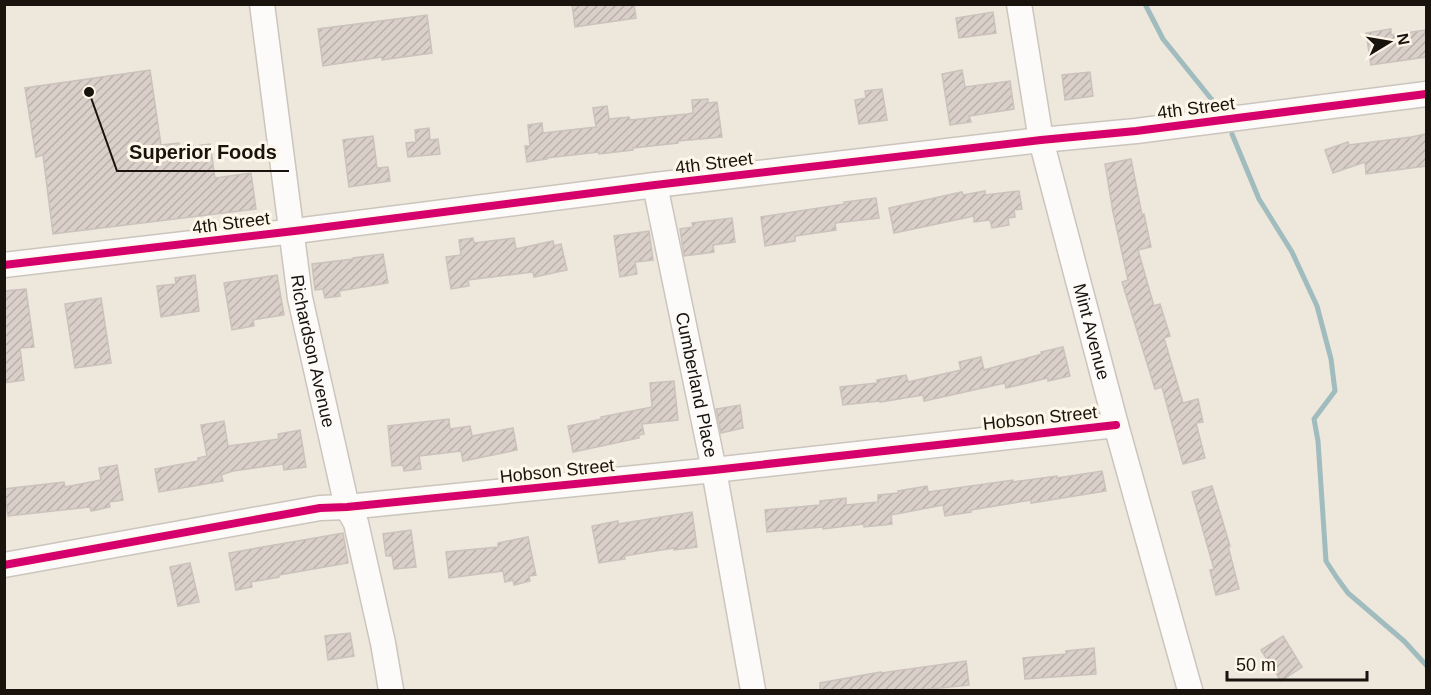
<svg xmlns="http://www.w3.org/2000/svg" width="1431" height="695" font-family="Arial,sans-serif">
	<defs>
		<pattern id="building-hatch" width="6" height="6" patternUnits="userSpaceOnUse" patternTransform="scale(1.5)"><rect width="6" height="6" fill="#dacfc9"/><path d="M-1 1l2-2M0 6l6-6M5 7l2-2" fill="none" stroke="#bab1ab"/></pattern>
	</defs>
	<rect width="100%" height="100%" fill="#eee7dc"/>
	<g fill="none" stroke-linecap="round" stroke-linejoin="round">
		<g stroke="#a0bcbe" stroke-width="5">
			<path d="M1145,4l18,35 54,67"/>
			<path d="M1232,134l27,65 33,53 25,54 14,53 4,32 -21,28 4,22 8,120 11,17 11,15 56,48 22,24"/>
		</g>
	</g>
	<g fill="url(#building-hatch)" stroke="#cac2bd" stroke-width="1.5">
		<path d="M572,4h62l2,14 -61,9z"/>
		<path d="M993,12l3,21 -37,5 -3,-20z"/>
		<path d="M427,15l5,38 -50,7v-3l-59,9 -5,-37z"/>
		<path d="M1391,29v6l34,-5 1,10v17l-55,8 -5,-32z"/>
		<path d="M150,70l11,75 18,-2v5l31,-4 5,34 36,-5 5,36 -203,25 -10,-79 -7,2 -11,-69z"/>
		<path d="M962,70l3,17 45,-6 4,28 -45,7 2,6 -21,3 -8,-51z"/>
		<path d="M1090,72l3,24 -28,4 -3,-25z"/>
		<path d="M882,89l5,31 -28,4 -4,-24 11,-2 -1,-7z"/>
		<path d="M708,99v4l9,-1 5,35 -44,4v2l-45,5v2l-34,4v-2l-53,6 1,1 -20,3 -2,-16h5l-2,-21 14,-2 1,10 53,-6 -3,-19 14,-2 2,13 20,-2 1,3 57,-6 6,-1 -1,-13z"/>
		<path d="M429,128l1,12 8,-1 2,15 -32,3 -2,-14 10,-1 -1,-12z"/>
		<path d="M1426,134v32l-60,8 -1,-12 -32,11 -8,-23 23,-8 1,3 62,-8z"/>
		<path d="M373,136l4,32 11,-1 2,14 -41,6 -6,-47z"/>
		<path d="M1131,159l11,56 2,-1 7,33 -13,3 16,56 6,-2 10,32 -6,2 19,65 15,-4 5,23 -7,1 9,35 -22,6 -21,-77 -7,2 -33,-107 6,-2 -15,-68 -8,-48z"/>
		<path d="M985,191v4l34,-4 3,18 -8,1 1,7 -7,1 1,7 -17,3 -2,-8 -16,2v-6l-80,17 -5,-25 73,-16 1,3z"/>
		<path d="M876,198l3,20 -44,5 1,7 -41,6v5l-30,5 -4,-29 84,-13 -1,-2z"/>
		<path d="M732,218l3,24 -22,3 1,7 -30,4 -4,-27 13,-2 -1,-4z"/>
		<path d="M649,231l4,29 -18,2 2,12 -17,3 -6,-41z"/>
		<path d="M473,238l1,5 40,-5 2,11 37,-8 1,5 7,-2 6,26 -33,7 -1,-5 -65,8 1,6 -18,3 -5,-32 15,-2 -2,-15z"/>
		<path d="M383,254l5,29 -49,8 1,5 -15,2 -2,-9 -8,1 -3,-26 41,-5v-1z"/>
		<path d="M195,275l4,36 -38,6 -4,-31 19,-2 -1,-6z"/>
		<path d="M277,275l7,40 -31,5 1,6 -22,4 -8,-47z"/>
		<path d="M26,289l8,58 -14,1 4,32 -20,3v-92z"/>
		<path d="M101,298l10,65 -36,5 -10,-64z"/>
		<path d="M1063,347l7,29 -22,5v-3l-42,10 -1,-5 -81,18 -1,-6 -43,7v-1l-37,4 -3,-18 37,-4v-3l29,-5 2,7 53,-12 -2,-8 22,-5 3,13 58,-16 -1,-2z"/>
		<path d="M674,381l4,39 -36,4 2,10 -5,1v3l-66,14 -5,-26 34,-7 -1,-2 51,-10 -2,-24z"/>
		<path d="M740,405l3,23 -22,5 -5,-24z"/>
		<path d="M449,419l1,10 20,-3 2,10 41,-8 4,22 -54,11 -2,-10 -42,5 2,13 -17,2 -1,-6 -11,1 -4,-40z"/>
		<path d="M224,421l4,25 51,-7 -1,-5 22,-4 6,37 -22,3 -1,-6 -50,7 -12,4 2,6 -64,11 -4,-23 43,-8v-3l9,-2 -6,-31z"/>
		<path d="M117,465l6,35 -14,2 1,5 -19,4 -1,-4 -82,9 -4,-27 60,-7 1,5 36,-7 -2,-12z"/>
		<path d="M1102,471l4,20 -75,12v-3l-60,10v2l-26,4 -2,-11 -52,10 1,9 -28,3v-3l-41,5v-2l-56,5 -2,-22 55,-5v-4l26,-3v7l32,-3v-7l20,-2v-2l29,-5 1,6 85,-12v2l44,-6v2z"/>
		<path d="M1212,486l18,60h-2l11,43 -23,6 -6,-25 4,-1 -22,-77z"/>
		<path d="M692,512l5,35 -23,3v-2l-50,8 1,3 -26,4 -7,-37 26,-5v3z"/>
		<path d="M411,530l5,37 -22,2 -2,-13h-6l-3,-22z"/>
		<path d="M343,533l5,30 -69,12v2l-28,5 1,5 -16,3 -7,-37z"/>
		<path d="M528,537l8,38 -7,1 1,5 -16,4 -1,-5 -8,2 -2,-11 -54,7 -3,-26 52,-5v-4z"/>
		<path d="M190,563l9,39 -21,4 -8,-39z"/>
		<path d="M350,633l4,23 -26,4 -3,-24z"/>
		<path d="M1283,636l19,31 -21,14 -20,-31z"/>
		<path d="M1094,648l2,26 -71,5 -2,-21 43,-4v-3z"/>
		<path d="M966,661l3,24 -48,5h-101v-7l61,-11v1z"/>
	</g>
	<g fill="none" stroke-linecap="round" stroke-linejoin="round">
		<defs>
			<g id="minor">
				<path id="s1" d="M262,4l38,294 47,209 9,16 27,120 8,47"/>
				<path id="s2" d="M1019,4l22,136 75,285 74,265"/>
				<path id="s3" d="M655,185l59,285 39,220"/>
				<path d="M4,265l299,-35 352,-45 386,-45 95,-9 290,-37"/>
				<path d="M4,565l316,-57 27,-1 367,-37 402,-45"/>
			</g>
		</defs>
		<use href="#minor" stroke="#cbc5bd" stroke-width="27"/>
		<use href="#minor" stroke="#fcfbfa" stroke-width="24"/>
		<defs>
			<g id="cycleway">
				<path d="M4,265l299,-35 352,-45 386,-45 95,-9 290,-37"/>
				<path d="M4,565l316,-57 27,-1 367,-37 402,-45"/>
			</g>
		</defs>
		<use href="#cycleway" stroke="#fff6ea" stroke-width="11"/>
		<use href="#cycleway" stroke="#d6006c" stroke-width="8"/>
	</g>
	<g text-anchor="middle" stroke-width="6" stroke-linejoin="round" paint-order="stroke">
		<g font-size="18" fill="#18130c" stroke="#fff6ea">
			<text transform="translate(1196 108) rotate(-7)" y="6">4th Street</text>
			<text transform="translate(714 163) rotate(-7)" y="6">4th Street</text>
			<text transform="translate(231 223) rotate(-7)" y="6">4th Street</text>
			<text dy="6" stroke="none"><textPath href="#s2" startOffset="336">Mint Avenue</textPath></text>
			<text dy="6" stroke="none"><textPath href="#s1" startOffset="351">Richardson Avenue</textPath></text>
			<text dy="6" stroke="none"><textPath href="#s3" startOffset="204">Cumberland Place</textPath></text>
			<text transform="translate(1040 418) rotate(-6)" y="6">Hobson Street</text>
			<text transform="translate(557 471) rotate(-6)" y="6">Hobson Street</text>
		</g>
	</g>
	<path fill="none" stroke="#18130c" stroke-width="2" d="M89 92L117 171H289"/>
	<circle fill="#18130c" stroke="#fff6ea" stroke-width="2" cx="89" cy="92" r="6"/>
	<g font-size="20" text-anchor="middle" font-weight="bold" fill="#18130c" stroke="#fff6ea" stroke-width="6" stroke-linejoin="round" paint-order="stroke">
		<text x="203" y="159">Superior Foods</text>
	</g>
	<rect width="1431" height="695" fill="none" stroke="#18130c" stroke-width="12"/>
	<g transform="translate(1389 42) rotate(79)" stroke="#fff6ea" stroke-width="4.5" paint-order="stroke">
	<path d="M0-4.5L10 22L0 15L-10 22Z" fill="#18130c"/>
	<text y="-9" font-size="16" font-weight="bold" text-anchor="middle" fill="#18130c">N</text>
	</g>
	<path d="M1227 671v9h140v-9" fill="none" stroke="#18130c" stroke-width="3"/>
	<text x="1236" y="671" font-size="18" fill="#18130c" stroke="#fff6ea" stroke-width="4.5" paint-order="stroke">50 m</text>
</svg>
